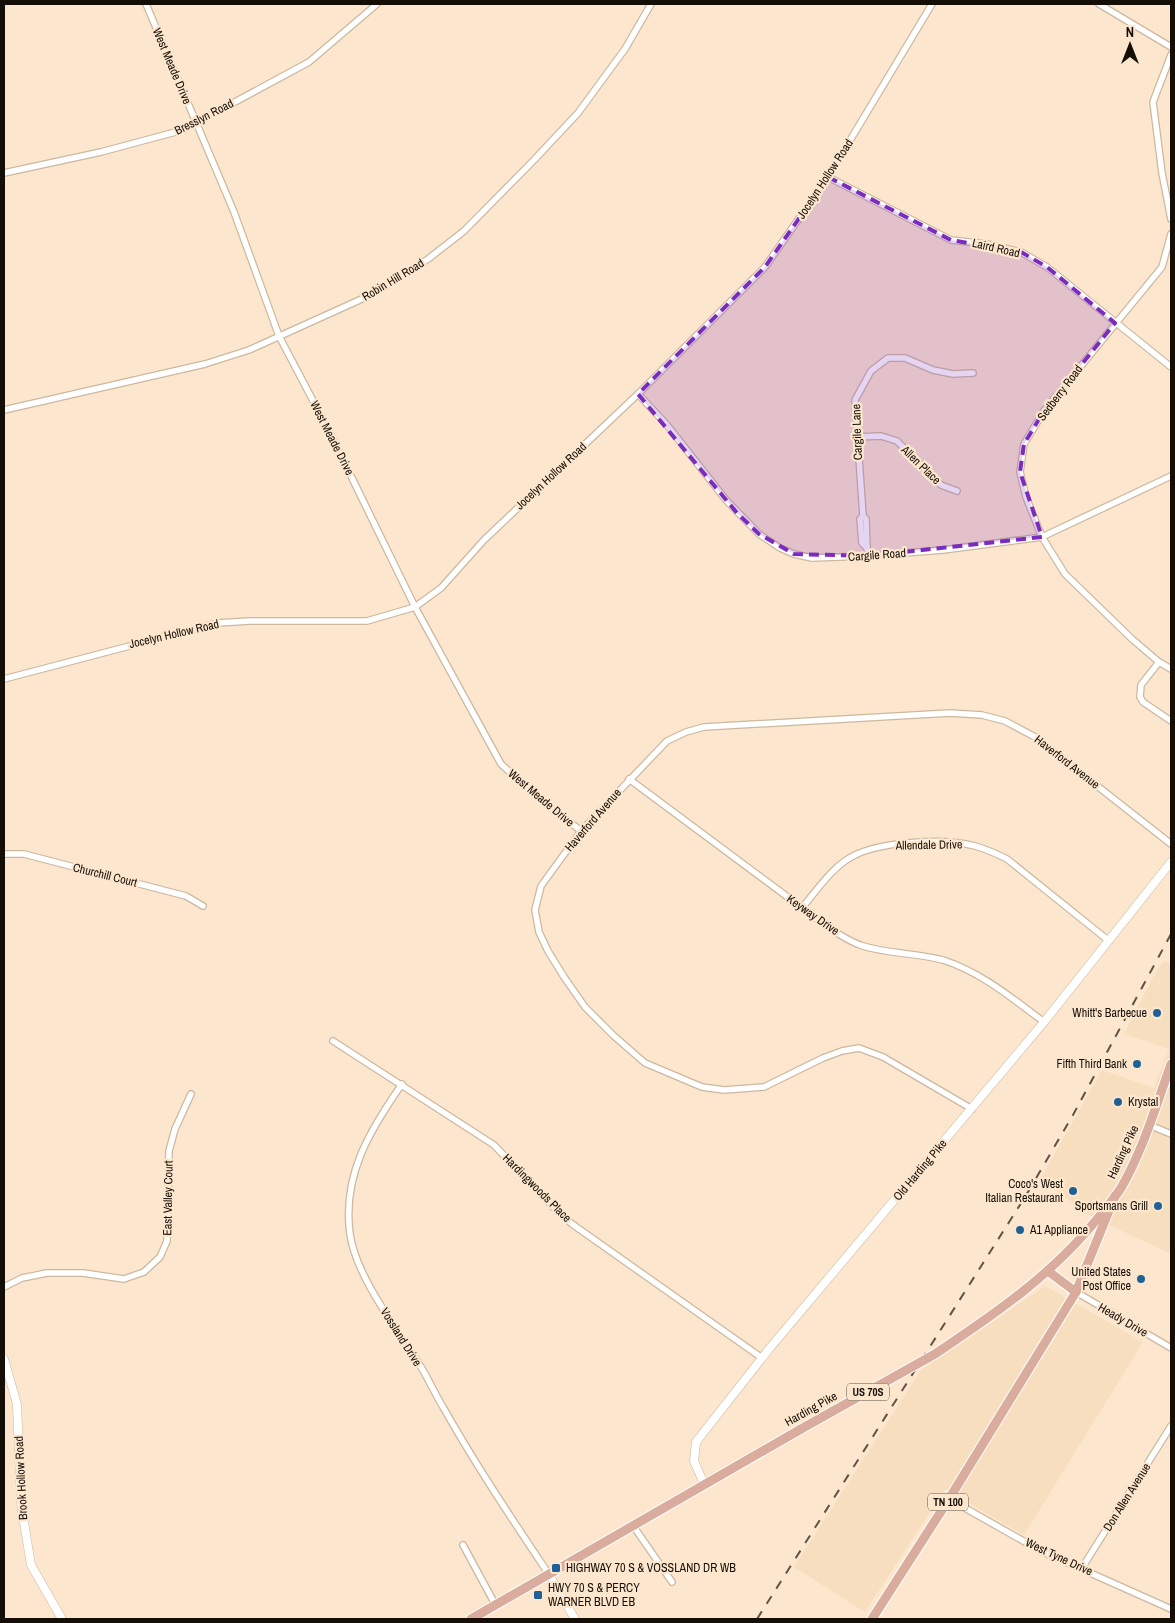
<svg xmlns="http://www.w3.org/2000/svg" width="1175" height="1623" font-family="'Archivo Narrow',sans-serif">
	<rect width="100%" height="100%" fill="#fce7ce"/>
	<g fill="#f7debe">
		<path d="M1165,961l6,2v291l-83,-39 -47,-37 61,-108 52,18 15,-39 -45,-15 34,-66z"/>
		<path d="M1045,1286l98,56 -119,193 -79,-46 -80,123 -71,-45 127,-197z"/>
	</g>
	<g fill="none" stroke-linecap="round" stroke-linejoin="round">
		<defs>
			<g id="street">
				<path d="M146,4l88,208 45,124 51,97 85,174 86,157 34,31 46,36"/>
				<path d="M1099,4l72,43"/>
				<path d="M1171,55l-18,47 9,71 9,46"/>
				<path d="M4,173l97,-21 82,-22 126,-68 68,-58"/>
				<path d="M828,177l123,63 36,4 34,8 26,15 124,100"/>
				<path d="M1171,234l-9,33 -118,144 -20,33 -4,28 6,25 16,40 23,37 67,65 27,23 12,7"/>
				<path d="M638,394l29,31 59,75 33,34 21,14 14,6 18,4 55,-2 76,-6 99,-13 129,-61"/>
				<path d="M4,410l201,-46 44,-14 126,-57 53,-34 36,-28 70,-71 44,-47 47,-64 26,-45"/>
				<path d="M856,437l25,-1 16,5 44,44 16,6"/>
				<path d="M863,516l3,3 1,30"/>
				<path d="M867,548l-5,-5 -2,-24 3,-3 -8,-116 16,-29 17,-13h17l28,12 20,4 20,-1"/>
				<path d="M1159,662l-18,23 -1,12 3,5 28,19"/>
				<path d="M4,679l213,-56 33,-2h117l48,-14 26,-19 43,-48 154,-146 127,-127 63,-90 104,-173"/>
				<path d="M629,779l203,151c10,6 20,13 31,16 26,8 54,7 80,14 38,12 70,39 101,62"/>
				<path d="M4,854h20l162,42 17,10"/>
				<path d="M802,908c15,-18 30,-41 51,-52 29,-15 91,-18 122,-10 11,3 22,8 32,13l102,82"/>
				<path d="M333,1041l161,104 59,62 19,17 190,134"/>
				<path d="M402,1084c-32,46 -60,91 -52,150 6,43 48,96 71,133 8,13 14,27 22,40 32,57 69,112 105,166"/>
				<path d="M972,1109l-89,-52 -24,-9 -17,3 -19,7 -59,29 -40,3 -22,-3 -57,-24 -31,-27 -29,-29 -21,-30 -16,-26 -9,-19 -4,-22 6,-24 40,-55 86,-90 19,-9 18,-5 246,-14 32,2 23,6 30,16 136,107"/>
				<path d="M1149,1125l22,9"/>
				<path d="M4,1287l18,-9 25,-5h36l41,6 20,-7 16,-15 7,-16 2,-90 6,-22 16,-35"/>
				<path d="M1076,1292l95,56"/>
				<path d="M949,1499l92,52 130,58"/>
				<path d="M634,1527l38,55"/>
				<path d="M463,1545l32,59"/>
				<path d="M1082,1568l89,-142"/>
			</g>
			<g id="secondary">
				<path d="M4,1359l13,45 4,100 10,61 31,54"/>
				<path d="M704,1484l-10,-23 2,-19 73,-93 275,-327 127,-160"/>
				<path d="M548,1573l27,46"/>
			</g>
			<g id="primary">
				<path d="M1049,1272l27,20"/>
				<path d="M935,1354c60,-40 117,-79 163,-136 8,-10 16,-19 23,-30 22,-38 35,-82 50,-124"/>
				<path d="M471,1619l330,-190"/>
				<path d="M872,1619l77,-120 127,-207 39,-96"/>
			</g>
		</defs>
		<use href="#street" stroke="#ccb89f" stroke-width="8"/>
		<use href="#secondary" stroke="#ccb89f" stroke-width="9"/>
		<use href="#primary" stroke="#fff" stroke-width="11"/>
		<use href="#street" stroke="#fff" stroke-width="5.5"/>
		<use href="#secondary" stroke="#fff" stroke-width="8"/>
		<use href="#primary" stroke="#d9ac9d" stroke-width="9"/>
		<path stroke="#5e5345" stroke-width="2" stroke-dasharray="9 9" stroke-linecap="butt" d="M757,1619l268,-422 48,-82 98,-181"/>
		<defs>
			<path id="primary-bridge" d="M801,1429l134,-75"/>
		</defs>
		<use href="#primary-bridge" stroke="#fff" stroke-width="11" stroke-linecap="butt"/>
		<use href="#primary-bridge" stroke="#d9ac9d" stroke-width="9"/>
	</g>
	<path fill="#7b2cbf" fill-opacity="0.2" stroke="#7b2cbf" stroke-width="4" stroke-dasharray="10 6" stroke-linejoin="round" d="M828,177l123,63 70,12 26,15 68,56 -71,88 -20,33 -4,28 22,65 -175,19 -73,-2 -35,-20 -22,-21 -99,-119 127,-127z"/>
	<g fill="#1f6196" stroke="#fce7ce" stroke-width="2">
		<circle cx="1157" cy="1013" r="5"/>
		<circle cx="1137" cy="1064" r="5"/>
		<circle cx="1118" cy="1102" r="5"/>
		<circle cx="1073" cy="1191" r="5"/>
		<circle cx="1158" cy="1206" r="5"/>
		<circle cx="1020" cy="1230" r="5"/>
		<circle cx="1141" cy="1279" r="5"/>
		<rect x="551" y="1563" width="10" height="10" rx="2.5"/>
		<rect x="533" y="1590" width="10" height="10" rx="2.5"/>
	</g>
	<g text-anchor="middle" stroke-width="4.5" stroke-linejoin="round" paint-order="stroke">
		<g fill="#fce7ce" stroke="#5a4f42" stroke-width="1">
			<rect x="847" y="1383.5" width="42" height="17" rx="4"/>
			<rect x="928" y="1493.5" width="40" height="17" rx="4"/>
		</g>
		<g font-size="11" font-weight="bold" fill="#150e06">
			<text x="868" y="1396">US 70S</text>
			<text x="948" y="1506">TN 100</text>
		</g>
		<g font-size="12" fill="#150e06" stroke="#fce7ce">
			<text transform="translate(172 66) rotate(67)" y="4">West Meade Drive</text>
			<text transform="translate(204 117) rotate(-27)" y="4">Bresslyn Road</text>
			<text transform="translate(825 179) rotate(-57)" y="4">Jocelyn Hollow Road</text>
			<text transform="translate(996 248) rotate(13)" y="4">Laird Road</text>
			<text transform="translate(393 280) rotate(-31)" y="4">Robin Hill Road</text>
			<text transform="translate(1060 393) rotate(-53)" y="4">Sedberry Road</text>
			<text transform="translate(857 432) rotate(-92)" y="4">Cargile Lane</text>
			<text transform="translate(332 438) rotate(63)" y="4">West Meade Drive</text>
			<text transform="translate(921 465) rotate(44)" y="4">Allen Place</text>
			<text transform="translate(551 476) rotate(-43)" y="4">Jocelyn Hollow Road</text>
			<text transform="translate(877 555) rotate(-4)" y="4">Cargile Road</text>
			<text transform="translate(174 634) rotate(-13)" y="4">Jocelyn Hollow Road</text>
			<text transform="translate(1067 762) rotate(38)" y="4">Haverford Avenue</text>
			<text transform="translate(541 798) rotate(40)" y="4">West Meade Drive</text>
			<text transform="translate(593 820) rotate(-49)" y="4">Haverford Avenue</text>
			<text transform="translate(929 845) rotate(-1)" y="4">Allendale Drive</text>
			<text transform="translate(105 875) rotate(14)" y="4">Churchill Court</text>
			<text transform="translate(813 915) rotate(35)" y="4">Keyway Drive</text>
			<text transform="translate(1123 1152) rotate(-65)" y="4">Harding Pike</text>
			<text transform="translate(920 1170) rotate(-50)" y="4">Old Harding Pike</text>
			<text transform="translate(537 1188) rotate(45)" y="4">Hardingwoods Place</text>
			<text transform="translate(168 1198) rotate(-89)" y="4">East Valley Court</text>
			<text transform="translate(1123 1320) rotate(30)" y="4">Heady Drive</text>
			<text transform="translate(401 1337) rotate(58)" y="4">Vossland Drive</text>
			<text transform="translate(811 1409) rotate(-29)" y="4">Harding Pike</text>
			<text transform="translate(21 1478) rotate(-93)" y="4">Brook Hollow Road</text>
			<text transform="translate(1127 1497) rotate(-58)" y="4">Don Allen Avenue</text>
			<text transform="translate(1059 1557) rotate(25)" y="4">West Tyne Drive</text>
		</g>
		<g font-size="12" fill="#150e06" stroke="#fce7ce" text-anchor="end">
			<text x="1147" y="1017">Whitt's Barbecue</text>
			<text x="1127" y="1068">Fifth Third Bank</text>
			<text x="1128" y="1106" text-anchor="start">Krystal</text>
			<text x="1063" y="1188">Coco's West<tspan x="1063" dy="14">Italian Restaurant</tspan></text>
			<text x="1148" y="1210">Sportsmans Grill</text>
			<text x="1030" y="1234" text-anchor="start">A1 Appliance</text>
			<text x="1131" y="1276">United States<tspan x="1131" dy="14">Post Office</tspan></text>
			<text x="566" y="1572" text-anchor="start">HIGHWAY 70 S &amp; VOSSLAND DR WB</text>
			<text x="548" y="1592" text-anchor="start">HWY 70 S &amp; PERCY<tspan x="548" dy="14">WARNER BLVD EB</tspan></text>
		</g>
	</g>
	<rect width="1175" height="1623" fill="none" stroke="#150e06" stroke-width="10"/>
	<g transform="translate(1130 45)" stroke="#fce7ce" stroke-width="4" paint-order="stroke">
	<path d="M0-4L9 19L0 12L-9 19Z" fill="#150e06"/>
	<text y="-8" font-size="14" font-weight="bold" text-anchor="middle" fill="#150e06">N</text>
	</g>
</svg>
